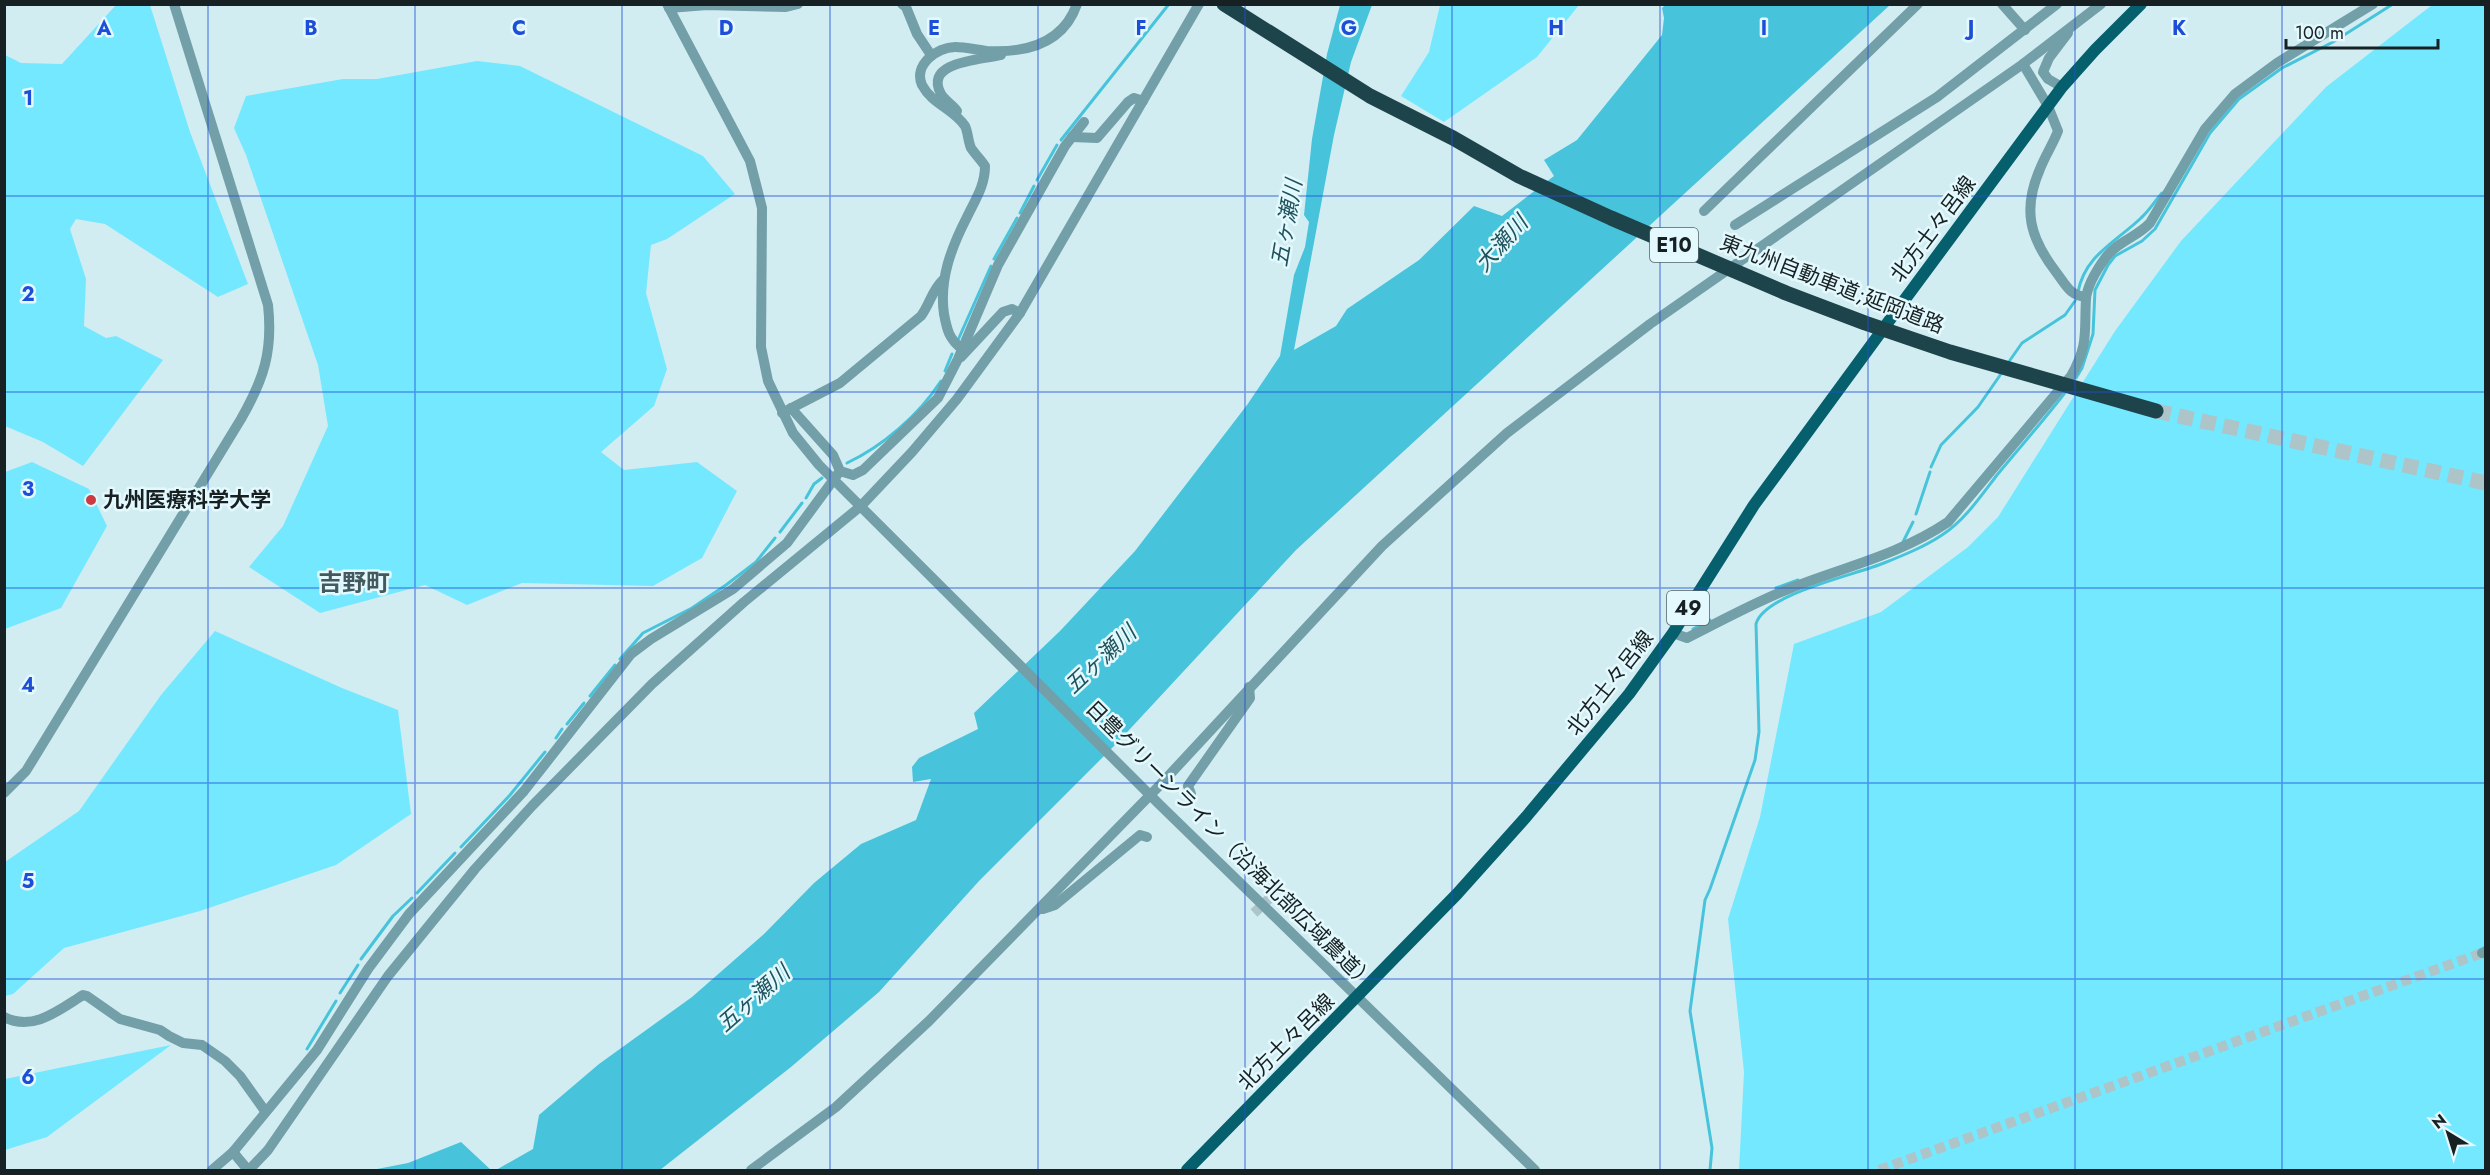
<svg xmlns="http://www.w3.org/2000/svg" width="2490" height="1175" font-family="Jost,'Noto Sans JP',sans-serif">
	<rect width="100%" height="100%" fill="#d2edf2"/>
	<g fill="#74e8fe">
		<path d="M116,5h34l40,127 58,152 -30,13 -113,-73 -29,-5 -6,10 16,50 -2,47 22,12 10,-2 47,24 -80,106 -40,-24 -38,-16v-371l16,8 41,1z"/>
		<path d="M1440,5v-1l139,1 -42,52 -93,65 -43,-26 28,-44z"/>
		<path d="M2432,5h53v1165h-746l5,-98 -16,-153 32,-102 34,-173 87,-32 87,-65 30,-30 117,-186 66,-90 145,-154z"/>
		<path d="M477,61l43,5 183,90 32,38 -68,45 -16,6 -5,48 21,76 -13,37 -53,46 23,18 73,-8 40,29 -35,67 -49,28 -131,-3 -55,22 -42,-20 -105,28 -71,-46 34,-41 45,-100 -10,-61 -72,-210 -12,-27 12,-32 97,-17h34z"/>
		<path d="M32,462l57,27 18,37 -46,82 -56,21v-157z"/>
		<path d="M215,631l127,57 56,22 13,104 -75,51 -136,46 -136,37 -51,46 -8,2v-134l74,-51 82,-116z"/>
		<path d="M171,1045l-124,92 -42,13v-71z"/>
	</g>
	<g fill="#47c4db">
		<path d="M1340,5h32l-21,57 -17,73 -40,215 42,-24 11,-17 72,-49 55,-54 28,10 52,-40 -10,-16 33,-20 85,-105 2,-17 -2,-10 3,-3h225l-594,545 -179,193 -138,138 -100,111 -88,75 -131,103h-164l37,-21 6,-34 60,-51 93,-67 73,-64 49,-50 47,-39 55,-24 15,-41 -18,3 -1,-15 7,-9 59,-29 -4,-16 86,-82 75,-80 112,-146 33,-49 14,-81 11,-28 4,-25 -5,-7 8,-76 15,-85z"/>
		<path d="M461,1142l30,28h-119l36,-7z"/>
	</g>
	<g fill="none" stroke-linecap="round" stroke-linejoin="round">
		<g stroke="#47c4db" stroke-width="3">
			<path d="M1061,140l108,-136"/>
			<path d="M1037,180l20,-35"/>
			<path d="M1020,213l14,-27"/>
			<path d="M994,259l23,-41"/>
			<path d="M2078,292c7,-37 38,-50 63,-74 8,-7 14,-17 21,-25"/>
			<path d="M958,340l33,-74"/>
			<path d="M2008,363l14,-20 43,-28 10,-14"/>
			<path d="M945,371l7,-17"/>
			<path d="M2076,378l6,-10 11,-34 2,-44 13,-25 7,-9 27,-15 13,-12 55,-96 29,-34 43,-31 51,-26 60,-38"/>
			<path d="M847,463c36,-17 72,-48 94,-82"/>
			<path d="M1931,467l10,-22 37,-38 25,-36"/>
			<path d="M806,498l8,-14 8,-6"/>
			<path d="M1916,514l14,-42"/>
			<path d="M780,532l22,-29"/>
			<path d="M1903,542l10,-20"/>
			<path d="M1776,588l22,-8"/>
			<path d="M1693,629l17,-9"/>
			<path d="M620,659l23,-26 49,-25 34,-23 30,-23 19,-24"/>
			<path d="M590,696l25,-31"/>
			<path d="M567,724l17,-21"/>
			<path d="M556,738l6,-9"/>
			<path d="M461,847l49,-52 35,-43"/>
			<path d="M417,893l38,-40"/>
			<path d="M361,959l32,-43 19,-18"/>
			<path d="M340,993l18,-28"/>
			<path d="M307,1049l29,-48"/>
			<path d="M1710,1170l2,-22 -22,-137 15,-111 5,-11 45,-129 4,-28 -3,-108c8,-30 99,-49 128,-61 20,-8 40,-16 58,-28 22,-14 39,-39 55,-60 23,-28 48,-56 70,-85"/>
		</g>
		<g stroke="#adc4c8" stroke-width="10" stroke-dasharray="10 5" stroke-linecap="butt">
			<path d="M1254,913l17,-16"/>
			<path d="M1879,1170l603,-217"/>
		</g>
		<path stroke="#adc4c8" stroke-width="15" stroke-dasharray="15 8" stroke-linecap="butt" d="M2156,411l330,72"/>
		<g stroke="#729fa8" stroke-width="10">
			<path d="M667,4l83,157 12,47 -1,139 7,34 25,52 26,32 341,340 375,365"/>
			<path d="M902,4l4,3 11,27 14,21"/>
			<path d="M2002,4l23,26"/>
			<path d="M669,8l38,-3 79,2 12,-3"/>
			<path d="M2023,64l25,42 10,25c-5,13 -13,25 -18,38 -18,41 -10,69 16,103 10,13 13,23 30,25"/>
			<path d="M2062,87l-14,-8 -5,-7 6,-14 19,-25"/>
			<path d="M957,111c-4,-6 -12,-10 -16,-17 -18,-33 41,-34 60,-39"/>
			<path d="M1072,137l25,1 31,-36 6,-4 9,3"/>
			<path d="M1704,211l214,-207"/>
			<path d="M1735,225l202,-128 120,-93"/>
			<path d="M962,349c-13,-10 -15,-19 -18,-35 -5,-34 7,-66 23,-97 8,-17 18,-31 18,-51 -4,-6 -10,-12 -14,-18 -3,-7 -3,-16 -6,-22 -11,-17 -33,-22 -43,-41 -9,-20 15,-38 33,-38 11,0 22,3 32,4 38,2 76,-7 90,-47"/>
			<path d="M961,357l42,-45 9,-3 8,4"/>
			<path d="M791,408l42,47 7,16"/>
			<path d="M782,413l58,-30 81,-67c9,-12 11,-26 22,-36"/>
			<path d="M1673,633l14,5c34,-17 68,-36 104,-50 53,-21 108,-33 157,-66l123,-146c18,-32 13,-43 15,-77 1,-13 12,-31 20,-42 11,-15 31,-20 44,-34l55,-94 30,-35 42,-31 96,-59"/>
			<path d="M4,793l22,-22 16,-26 199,-326c23,-40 32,-68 27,-114l-94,-301"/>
			<path d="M1191,794l-3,-8 62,-88 -1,-11"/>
			<path d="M1043,909l12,-4 85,-70 7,2"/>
			<path d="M2482,953l4,-2"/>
			<path d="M4,1017c29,15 55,-7 79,-22l4,1 33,23 40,11 9,6 14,7 19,2 23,16 15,15 25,35"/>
			<path d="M233,1152l15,18"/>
			<path d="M212,1170l21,-18 84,-102 51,-81 41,-55 115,-123 107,-137 20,-15 82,-50 54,-46 53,-72 13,4 10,-5 75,-72 20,-39 40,-94 67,-119 19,-24"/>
			<path d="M249,1170l19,-20 120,-174 87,-107 57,-63 120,-122 92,-82 117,-96 51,-54 45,-53 63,-86 179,-309"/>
			<path d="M751,1170l85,-63 93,-86 231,-236 222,-239 125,-113 143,-109 373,-260 78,-60"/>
		</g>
		<path stroke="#065f6d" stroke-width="12" d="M1187,1170l270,-276 69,-77 103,-123 44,-61 81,-128 143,-195 165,-223 33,-37 46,-46"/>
		<path stroke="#1e444b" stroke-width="15" d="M1224,4l146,92 83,42 66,38 92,42 175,75 79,30 85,29 206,59"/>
	</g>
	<path fill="none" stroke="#1d4ed8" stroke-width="1.5" stroke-opacity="0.55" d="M208,4v1166M415,4v1166M622,4v1166M830,4v1166M1038,4v1166M1245,4v1166M1452,4v1166M1660,4v1166M1868,4v1166M2075,4v1166M2282,4v1166M4,196h2482M4,392h2482M4,588h2482M4,783h2482M4,979h2482"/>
	<circle fill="#cb3b41" stroke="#e3f9fd" stroke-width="2" cx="91" cy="500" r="6"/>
	<g text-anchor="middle" stroke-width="5" stroke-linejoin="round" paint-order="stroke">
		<g fill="#e3f9fd" stroke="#546164" stroke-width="1.5">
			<rect x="1650" y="228" width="48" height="34" rx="4.5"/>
			<rect x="1667" y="591" width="42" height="34" rx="4.5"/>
		</g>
		<g font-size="20" font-weight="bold" fill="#172022">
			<text x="1674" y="252">E10</text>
			<text x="1688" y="615">49</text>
		</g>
		<g font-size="21" fill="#172022" stroke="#e3f9fd">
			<text transform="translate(1933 229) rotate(-53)" y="7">北方土々呂線</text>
			<text transform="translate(1832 284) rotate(21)" y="7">東九州自動車道;延岡道路</text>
			<text transform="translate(1610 683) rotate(-52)" y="7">北方土々呂線</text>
			<text transform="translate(1230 845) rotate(45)" y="7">日豊グリーンライン（沿海北部広域農道）</text>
			<text transform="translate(1286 1042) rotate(-45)" y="7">北方土々呂線</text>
		</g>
		<g font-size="21" font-weight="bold" fill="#172022" stroke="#e3f9fd" text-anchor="start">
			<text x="103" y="507">九州医療科学大学</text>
		</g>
		<g font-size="22" font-style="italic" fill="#1f535d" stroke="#e3f9fd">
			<text transform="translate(1286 223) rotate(-80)" y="8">五ヶ瀬川</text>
			<text transform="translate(1501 243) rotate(-48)" y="8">大瀬川</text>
			<text transform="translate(1100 659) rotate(-43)" y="8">五ヶ瀬川</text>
			<text transform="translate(753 998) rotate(-41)" y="8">五ヶ瀬川</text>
		</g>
		<g font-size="24" font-weight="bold" fill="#42595e" stroke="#e3f9fd">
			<text x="354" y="591">吉野町</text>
		</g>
	</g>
	<g font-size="20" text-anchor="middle" font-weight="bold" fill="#1d4ed8" stroke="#e3f9fd" stroke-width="5" stroke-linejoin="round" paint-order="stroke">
		<text x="104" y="35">A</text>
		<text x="311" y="35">B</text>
		<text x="519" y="35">C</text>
		<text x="726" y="35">D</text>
		<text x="934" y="35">E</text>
		<text x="1141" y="35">F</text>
		<text x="1349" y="35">G</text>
		<text x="1556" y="35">H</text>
		<text x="1764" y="35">I</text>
		<text x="1971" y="35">J</text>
		<text x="2179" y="35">K</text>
		<text x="28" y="105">1</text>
		<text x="28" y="301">2</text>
		<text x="28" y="496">3</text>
		<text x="28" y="692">4</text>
		<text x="28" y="888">5</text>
		<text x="28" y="1084">6</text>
	</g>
	<rect width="2490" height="1175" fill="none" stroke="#172022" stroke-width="12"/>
	<g transform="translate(2448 1133) rotate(322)" stroke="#e3f9fd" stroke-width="4.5" paint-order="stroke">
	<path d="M0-4.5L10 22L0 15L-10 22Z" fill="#172022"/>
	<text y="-9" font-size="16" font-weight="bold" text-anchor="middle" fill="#172022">N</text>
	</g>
	<path d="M2286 39v9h152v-9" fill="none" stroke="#172022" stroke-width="3"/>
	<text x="2295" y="39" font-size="18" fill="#172022" stroke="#e3f9fd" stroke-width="4.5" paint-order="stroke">100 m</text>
</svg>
